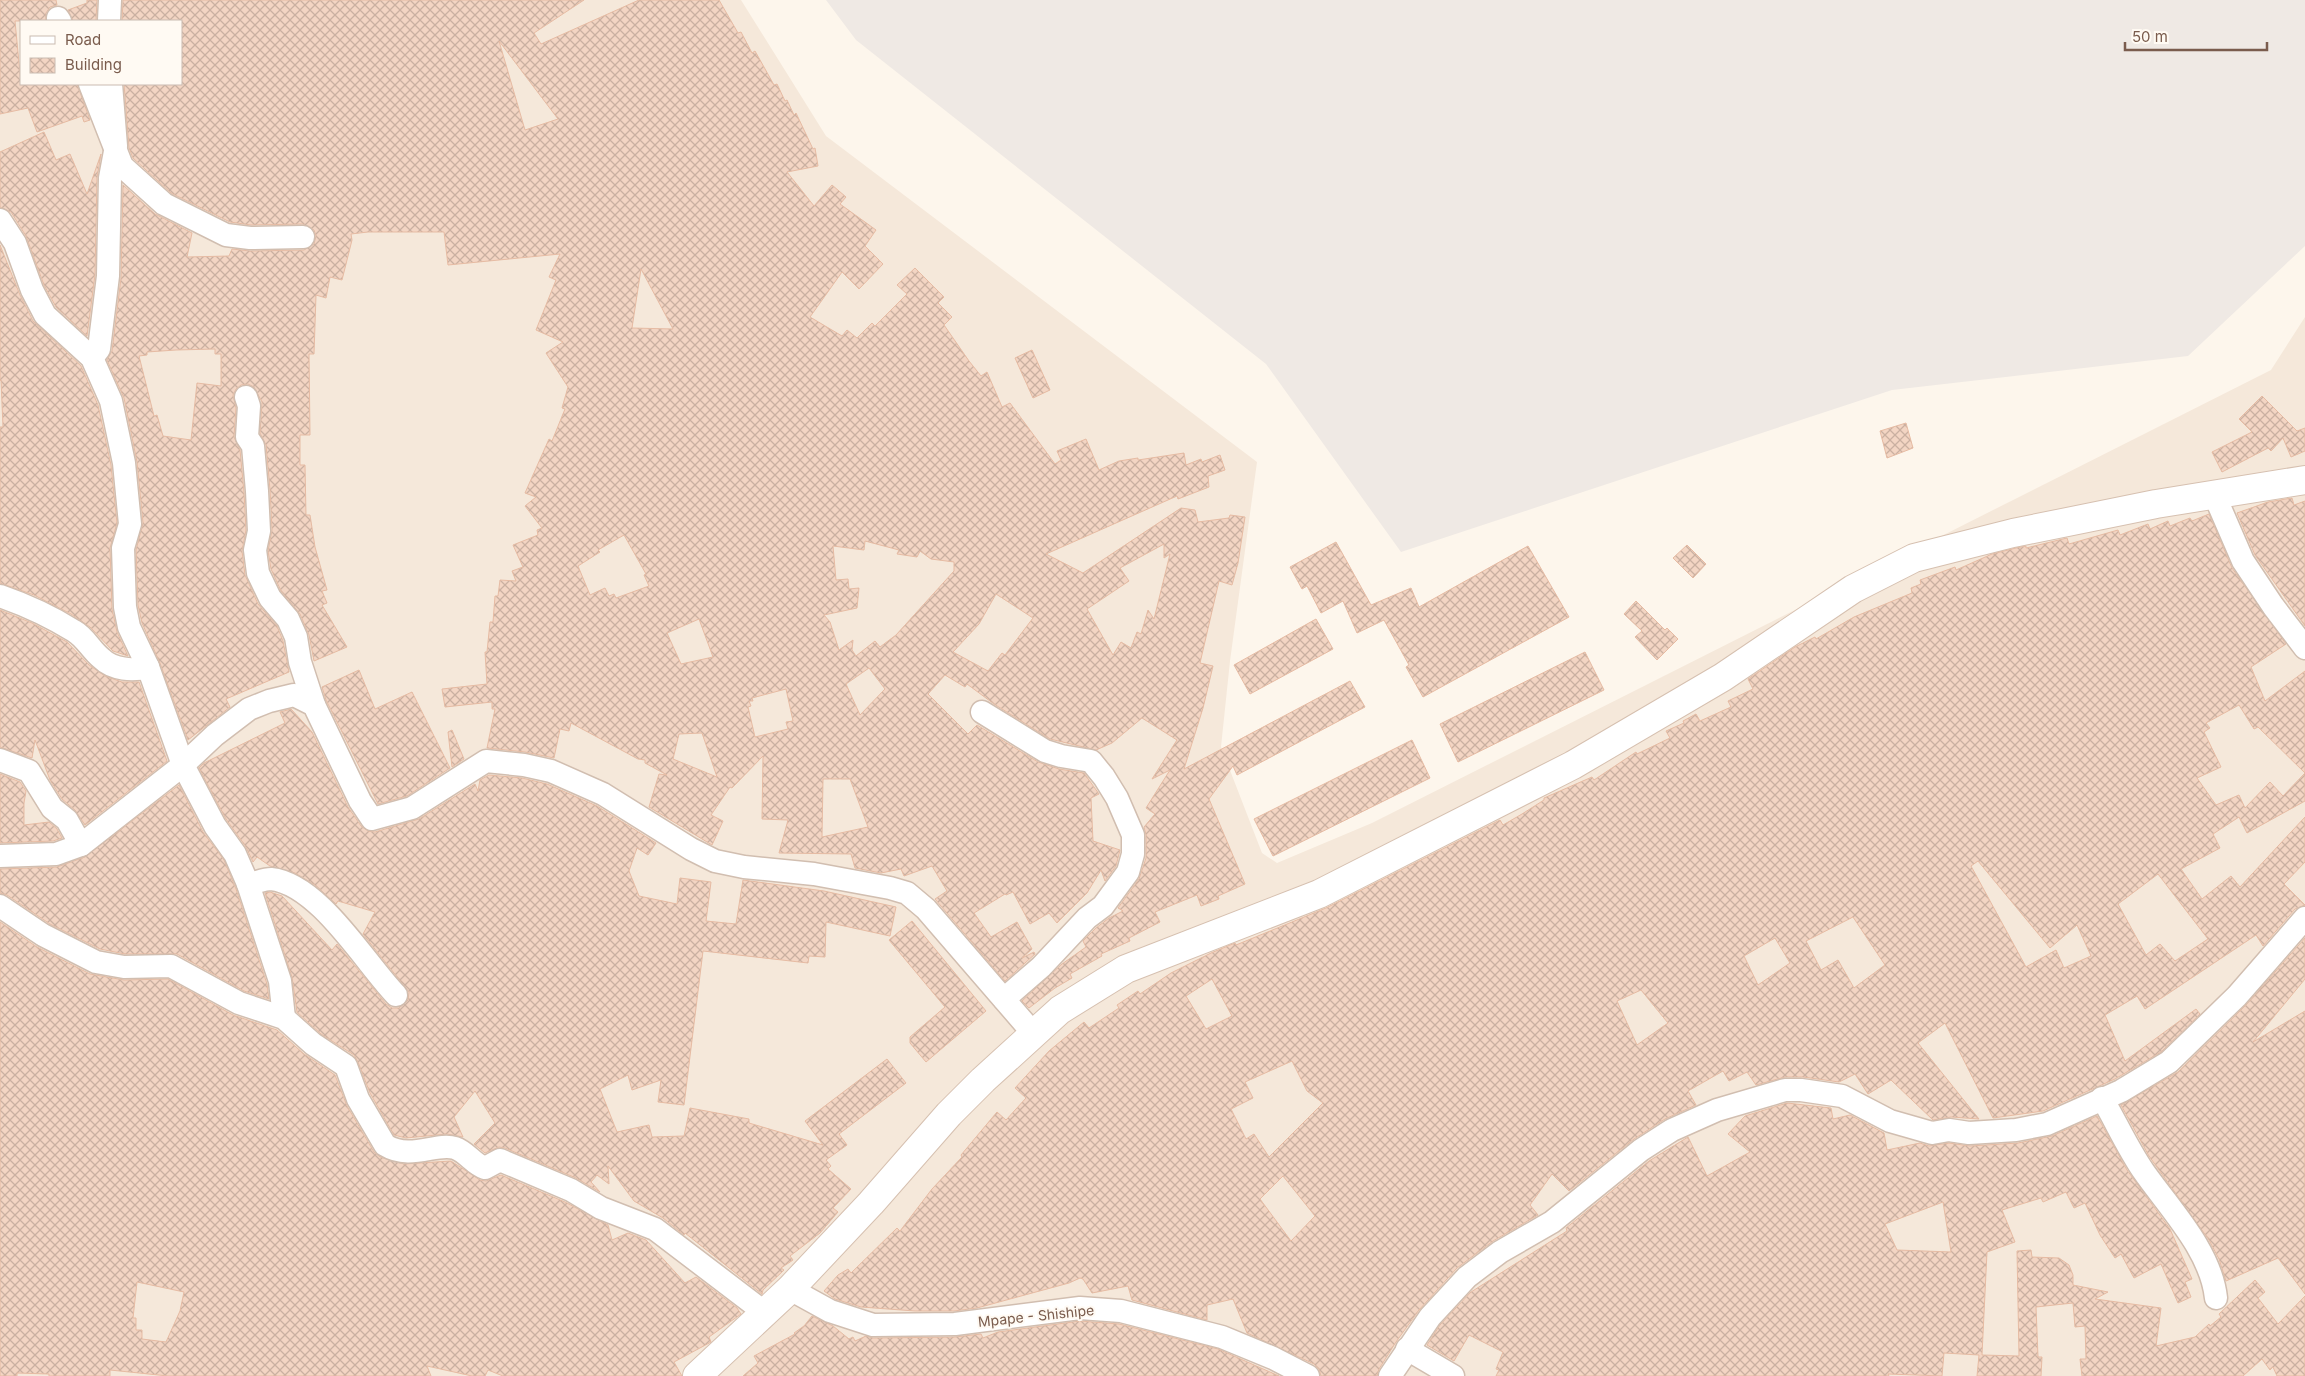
<svg xmlns="http://www.w3.org/2000/svg" width="2305" height="1376" font-family="Inter,sans-serif">
	<defs>
		<pattern id="building-cross-hatch" width="8" height="8" patternUnits="userSpaceOnUse" patternTransform="scale(1.25)"><rect width="8" height="8" fill="#f3d5c3"/><path d="M0 0l8 8M0 8l8-8" fill="none" stroke="#cab0a1"/></pattern>
	</defs>
	<rect width="100%" height="100%" fill="#fdf6ec"/>
	<path fill="#f5e8da" fill-rule="evenodd" d="M0,0h741l85,136 431,326 -27,199 -9,86 41,106 15,10 95,-40 899,-453 34,-53v1059h-2305zM21,21h160v63h-160z"/>
	<path fill="#efe9e4" d="M826,0h1479v246l-117,110 -296,34 -491,162 -135,-188 -410,-324z"/>
	<g fill="url(#building-cross-hatch)" stroke="#e6bba3" fill-rule="evenodd">
		<path d="M0,0h56l1,5 -7,2 -4,6v8h-31l6,63h56l13,36 -6,2 -2,-6 -45,16 -9,-24 -28,6z"/>
		<path d="M87,0h10l-1,21h-23l-5,-11 19,-7z"/>
		<path d="M123,0h461l-50,33 7,11 98,-44h80l19,33 3,-1 11,21 3,-2 19,34 3,-1 8,17 2,-1 7,15 2,-2 17,36 2,-1 3,18 -31,6 27,34 18,-21 14,12 -6,7 36,26 -11,16 18,18 -24,25 -17,-17 -32,45 32,19 5,-6 10,8 15,-15 3,3 32,-32 -10,-9 18,-17 29,29 -6,6 14,14 -8,8 25,36 12,15 6,-4 15,35 8,-4 45,61 6,-4 -4,-9 29,-12 13,31 20,-9 19,-3v2l46,-7 2,12 15,-6 1,3 18,-7 5,15 -17,6 1,11 -31,12 -1,-3 -131,58 37,19 98,-65 14,2 3,12 31,-4 1,-3 15,2 -7,46 -6,22 -13,-4 -19,82 13,3 -10,42 -19,61 166,-88 15,26 -128,68 -4,-9 -24,33 36,85 -27,12 1,3 -18,7 -4,-11 -42,17 5,10 -31,16 1,3 -29,13 1,2 -32,18 2,4 -17,10 -26,20 -7,-7 40,-37 24,-17 -3,-6 13,-13 13,-10 14,-7 -5,-3 21,-29 7,-21v-23l-2,-8 11,-13 -9,-6 24,-38 -18,9 25,-39 -35,-22 -30,25 -16,7 -46,-11 -56,-35 -27,-20 -2,3 -20,-12 -17,19 40,40 9,-9 61,37 21,7 25,4 15,21 -8,4 2,43 27,9 -4,16 -11,15 -4,-11 -14,23 -30,30 -8,-10 -19,11 -17,-32 -7,3 -1,-1 -31,19 17,24 26,-15 15,27 -10,9 12,-6 1,2 -30,27 -70,-82 12,-8 -15,-25 -28,10 -3,-7 -20,4 -26,-5 -4,-14 -72,-1 9,-33 -26,-1 1,-63 -31,32 -2,-1 -19,28 12,6 -11,24 -63,-38 10,-33 8,1 -22,-12v-3l-7,-1 -67,-36 -2,8 -9,-2 -6,29 -29,-6 -38,-4 8,-39h-3v-7l-47,5 -3,-18 45,-5 -2,-32h2l3,-30h3l2,-26h3l2,-16 16,1 -4,-10 11,-4 -10,-22 25,-10 -1,-5 5,-2 -17,-22 11,-9 -11,-4 24,-54 3,2 13,-32 -3,-1 6,-21 -22,-34 17,-11 -27,-12 20,-50 -7,-3 11,-23 -112,11 -4,-33h-76l-17,2 1,6 -10,40 -12,-3 -4,21 -10,-3 -2,59h-5l1,81h-10v30h5l1,50h4l5,32 12,43 -5,1 5,12 -5,2 25,42 -33,14 -5,-26 -9,-21 -19,-23 -10,-22 -3,-18 4,-21 -2,-40 -4,-45 -6,-12 2,-31 -8,-15 -6,-3 -7,1 -5,4 -3,6 3,13 -2,29 6,13 4,42 2,38 -4,21 3,24 13,29 19,22 6,15 6,31 -63,27 4,8 -42,33 -28,-77 -18,-40 -4,-18 -2,-55 7,-27 -6,-61 -13,-64 -17,-38 5,-9 9,-73 2,-93 32,29 37,19 -5,24 42,-1 3,-7 18,2 54,-1 10,-6 2,-8 -2,-6 -11,-6 -52,1 -21,-3 -59,-29 -38,-35 -4,-10 -5,-64h57v-63h-59zM499,41l59,78 -33,11zM641,269l32,60 -41,-1zM215,349v5h6v32l-24,-3 -6,57 -28,-4 -6,-21 -3,1 -15,-60 8,-1v-3l29,-2zM624,535l22,39 -2,1 5,11 -33,12 -2,-4 -5,2 -4,-8 -15,7 -12,-29 22,-14 -2,-2zM865,541l34,9 -2,4 20,3 3,-6 11,8 23,3v9l-58,64 -16,12 -5,-6 -19,15 -4,-6 1,-10 -14,10 -9,-28 -6,-7 33,-7 2,-20 -10,1 -1,-10 -12,1 -3,-34 31,4zM1164,544v14l6,-4 -16,65 -6,-9 -7,24 -4,-2 -6,16 -10,-6 -8,13 -26,-46 42,-28 -9,-13zM996,594l37,24 -28,37 -3,-2 -14,18 -35,-19 26,-28zM699,619l14,38 -32,7 -14,-31zM869,668l16,21 -25,26 -14,-31zM786,689l7,32 -7,1 2,7 -33,8 -7,-30 3,-1 -2,-5h4l-1,-3zM702,733l15,44 -44,-18 6,-25zM823,779h27l18,48 -46,10z"/>
		<path d="M44,132l12,28 14,-6 17,40 14,-40 -4,24 -2,97 -8,61 -31,-29 -12,-22 -18,-49 -15,-24 -11,-5v-55z"/>
		<path d="M0,245l20,50 13,26 48,45 17,39 13,60 6,58 -7,25 2,61 5,23 11,24 -15,-5 -23,-24 -19,-13 -37,-19 -34,-12v-156h3l-2,-47 -1,1z"/>
		<path d="M1032,350l18,40 -17,8 -18,-40z"/>
		<path d="M2262,396l35,35 8,-3v23l-14,6 -8,-19 -12,13 -3,-3 -46,24 -10,-20 40,-20 -13,-13z"/>
		<path d="M1906,423l7,25 -26,10 -7,-27z"/>
		<path d="M2292,498l2,7 11,-4v125l-50,-71 -18,-42 31,-11z"/>
		<path d="M2209,514l23,54 54,76 -35,23 14,34 40,-30v130l-58,32 -8,-16 -26,17 7,14 -39,21 21,30 29,-23 9,11 65,-70v45l-21,22 21,21 -10,4 -32,37 -7,-11 -111,74 -8,-13 -32,19 20,46 71,-52 4,5 -39,38 -46,27 -72,32 -50,7 -48,-95 -27,20 61,76 -28,-2 -18,3 -42,-40 -23,14 -13,-20 -16,8 -36,-5h-18l-29,8 -9,-13 -18,9 -6,-10 -35,20 8,14 -31,14 -31,20 -65,52 -17,-17 -22,31 8,10 -45,26 -36,27 -38,42 -23,32 -17,27 -2,7h-56l-2,-7 -5,-5 -67,-31 -14,-34 -26,6v15l-75,-20 -4,-14 -36,7 -9,-14 -3,-1 -11,5 -92,25 -23,3h-39l-54,-4 -26,-8 -11,-8 14,-16 10,-6 3,4 46,-45 3,3 32,-42 30,-32 -1,-2 36,-43 9,8 20,-22 -11,-10 34,-37 35,-29 5,6 30,-20 -2,-3 21,-14 2,3 31,-21 40,-20 24,-10 1,2 90,-37 174,-88 3,5 19,-11 22,-14v-2l48,-21 2,3 42,-28 1,2 33,-16 -4,-7 18,-8 -1,-2 13,-7 4,7 31,-14 -3,-6 25,-12 -5,-10 47,-32 20,-10 1,2 38,-22 58,-24 -1,-5 10,-4 -1,-4 35,-13 1,3 36,-16 24,-6 10,-2v2l41,-10 2,6 49,-14 2,5 28,-11 2,5 18,-8 2,5 20,-8 2,3zM2239,705l15,24 4,-2 47,46 -22,23 -13,-14 -25,26 -6,-13 -23,10 -19,-27 24,-11 -17,-35 6,-4 -4,-5zM1978,861l72,87 27,-23 14,31 -27,12 -8,-18 -30,17 -55,-101zM2158,874l50,65 -33,22 -15,-17 -14,11 -28,-51zM1853,917l32,48 -31,23 -16,-28 -17,10 -15,-29zM1775,938l15,25 -32,22 -14,-29zM1212,979l20,37 -26,13 -20,-33zM1641,990l27,33 -31,22 -20,-44zM1292,1061l15,30 16,12 -54,54 -15,-23 -8,5 -15,-30 22,-11 -8,-16zM1283,1176l32,40 -24,25 -31,-42z"/>
		<path d="M1336,542l35,63 40,-17 8,19 109,-61 41,71 -146,80 -17,-30 3,-2 -25,-45 -27,13 -14,-32 -22,12 -14,-27 -5,3 -12,-22z"/>
		<path d="M1687,545l19,19 -13,14 -20,-20z"/>
		<path d="M1636,601l29,29 2,-2 11,11 -21,21 -22,-23 7,-6 -18,-17z"/>
		<path d="M0,610l32,13 35,19 22,23 16,11 17,6h17l28,79 -82,64 -10,-15 -13,-11 -12,-19 -15,-40 -3,18 -32,-11z"/>
		<path d="M1316,619l17,30 -83,45 -16,-29z"/>
		<path d="M1585,652l19,38 -146,72 -18,-38z"/>
		<path d="M359,670l16,39 37,-17 38,76 -43,28 -29,8 -52,-104 -4,-13z"/>
		<path d="M291,709l21,23 36,75 13,19 7,5 7,1 44,-13 56,-35 3,7 2,-11 9,-5 33,3 25,6 50,22 59,37 -8,12 -11,-7 -8,23 10,25 38,8 3,-26 31,4 -5,39 30,3 7,-44 81,11 72,16 -6,29 -64,-14 -1,35 -16,-1 -1,7 -105,-12 -19,154 -26,-3 3,-22 -29,10 -4,-15 -28,14 17,43 32,-7 3,12 32,-1 6,-28 59,11v4l74,22 -18,-24 82,-62 19,24 -67,51 8,11 -21,15 5,6 -3,3 23,20 -18,19 5,4 -18,21 -30,23 3,4 -12,8 3,2 -21,20 -1,4 -77,-61 -1,2 -21,-17 -29,-17 -26,-35 1,18 -12,-9 -6,7 9,10 -24,-14 -71,-30 -6,-1 -14,6 -11,-9 21,-21 -20,-32 -21,26 9,20 -16,-3 -41,4 -12,-3 -24,-42 -12,-31 -4,-7 -33,-21 -24,-22 -5,-35 -27,-84 5,-1 12,4 50,54 5,-6 49,60 6,4h7l9,-8 1,-8 -46,-58 12,-22 -37,-11 -2,3 -21,-19 -20,-12 -25,-7 -13,-9 -4,5 -7,-15 -20,-28 -27,-51 5,-5 81,-40 -5,-11z"/>
		<path d="M452,730l12,29 -12,8 -4,-35z"/>
		<path d="M1412,740l18,38 -157,78 -19,-37z"/>
		<path d="M0,774l20,8 6,9 -2,12v22l25,-3 8,7 5,9 -9,3 -53,2z"/>
		<path d="M179,785l24,47 21,28 12,29 31,95 2,15 -25,-8 -67,-37h-52l-25,-5 -50,-25 -43,-29 -7,-2v-24l57,-2 28,-10z"/>
		<path d="M912,921l74,90 -60,51 -16,-19v-6l35,-30 -56,-67z"/>
		<path d="M0,922l37,25 53,27 34,6 44,-1 65,36 44,15 27,24 31,21 12,31 27,46 6,5 24,7 47,-3 29,19 6,1 15,-6 64,27 43,23 4,15 16,-7 18,7 39,43 11,-6 41,31 4,6 -32,23 2,5 -37,20 8,14h-179l-15,-6 -3,6h-13l-45,-10 4,10h-263l-58,-6v6h-61v-2l-32,-1v3h-17zM137,1282l47,10 -4,19 -14,31 -24,-3v-9h-6v-12h-3z"/>
		<path d="M2305,938v41l-52,63 52,-31v283l-27,-36 -52,23 -7,-22 -10,-19 -60,-84 -28,-51 57,-33 68,-67z"/>
		<path d="M1787,1103l44,5 2,11 17,-4 34,18 3,17 33,-7 9,3 20,-3 21,3 48,-3 34,-7 45,-20 30,54 43,59 22,50 -7,3 6,15 -13,6 -17,-39 -27,14 -13,-24 -6,4 -15,-23 -15,-32 -11,5 -8,-16 -23,10 -2,-4 -39,12 13,32 -28,10 -5,103 37,1 -2,-105 14,-1 1,7 27,1 10,7 4,10v10l35,7 -13,7 66,9 -5,38 39,-9 14,-13 1,2 11,-9 -2,-3 36,-34 10,12 -7,6 20,26 27,-28v80h-28l-4,-9 -3,3 -8,-11 -19,17h-161l-2,-17h6l-1,-33 -10,1 -2,-24 -37,4 2,50h4l-1,19h-64l2,-21 -35,-2 -2,23 -54,-2 1,2h-393l3,-6 -3,-1 7,-17 -34,-17 -15,26 -27,-16 13,-20 31,-33 96,-61 -1,-3 83,-67 39,-24 19,39 43,-24 -22,-18 17,-18zM1943,1202l8,50 -54,-2 -12,-26z"/>
		<path d="M812,1316l21,10 16,13 4,-2 2,4 11,-5 7,2 82,-1 26,-3 2,4 15,-6 82,-11 39,3 99,25 61,27h-536l15,-13 -4,-7 41,-22 -1,-1 10,-7z"/>
	</g>
	<g fill="none" stroke-linecap="round" stroke-linejoin="round">
		<defs>
			<g id="street">
				<path d="M58,18l2,3"/>
				<path d="M109,21l1,-21"/>
				<path d="M90,84l32,82 42,38 62,31 24,3 53,-1"/>
				<path d="M0,220l15,23 17,47 13,25 47,43 19,43 13,62 6,61 -7,24 2,59 4,20 19,40 35,98 32,61 20,28 13,30 32,97 4,37"/>
				<path d="M92,358l7,-9 9,-73 2,-98 6,-32 -5,-62"/>
				<path d="M246,397l3,9 -2,31 6,9 4,45 2,40 -4,19 3,23 12,25 18,21 8,18 4,25 14,43"/>
				<path d="M2214,494l29,67 30,45 32,42"/>
				<path d="M0,596c26,9 50,20 74,35 11,6 17,19 27,27 12,12 32,13 47,9"/>
				<path d="M982,712l63,39 16,5 30,5 13,16 13,21 16,37v19l-5,18 -25,34 -16,12 -46,49 -37,32"/>
				<path d="M0,760l29,11 23,37 15,12 14,25"/>
				<path d="M0,856l56,-2 25,-9 102,-80 32,-30 34,-26 20,-8 25,-6 20,10 46,96 12,18 40,-11 74,-47 38,4 27,6 52,23 88,55 24,12 29,6 70,7 76,14 17,5 19,16 107,124"/>
				<path d="M248,884c7,-1 16,-5 23,-5 48,5 94,84 125,116"/>
				<path d="M0,906l43,29 53,27 28,5 47,-1 68,37 45,15 29,26 33,22 12,33 27,46c26,16 51,-3 70,3 12,4 18,16 30,20l15,-8 71,30 30,18 54,21 109,83"/>
				<path d="M2102,1098c14,24 26,51 42,74 26,37 67,79 72,126"/>
				<path d="M790,1289l40,22 43,14 82,-1 125,-16 41,3 101,26 51,21 35,18"/>
				<path d="M1407,1349l46,27"/>
				<path d="M1390,1376l40,-59 37,-40 33,-25 52,-30 89,-72 31,-20 45,-20 68,-20h16l41,6 48,25 42,12 17,-3 20,3 47,-3 31,-6 74,-33 48,-29 68,-66 68,-78"/>
			</g>
			<path id="secondary" d="M697,1376l93,-87 81,-86 78,-89 34,-34 77,-70 66,-41 193,-75 254,-129 150,-88 130,-88 61,-31 99,-25 143,-29 149,-24"/>
		</defs>
		<use href="#street" stroke="#d1beb0" stroke-width="25"/>
		<use href="#secondary" stroke="#d6c0b0" stroke-width="30"/>
		<use href="#street" stroke="#fff" stroke-width="22"/>
		<use href="#secondary" stroke="#fff" stroke-width="28"/>
	</g>
	<g text-anchor="middle" stroke-width="4" stroke-linejoin="round" paint-order="stroke">
		<g font-size="14" fill="#7a5c4d" stroke="#fffaf3">
			<text transform="translate(1036 1316) rotate(-6)" y="5">Mpape - Shishipe</text>
		</g>
	</g>
	<rect x="20" y="20" width="162" height="65" fill="#fffaf3" stroke="#cabbb1"/>
	<rect x="30" y="36" width="25" height="8" fill="#ffffff" stroke="#cabbb1"/>
	<text x="65" y="45" font-size="15" fill="#7a5c4d">Road</text>
	<rect x="30" y="58" width="25" height="15" fill="url(#building-cross-hatch)" stroke="#cabbb1"/>
	<text x="65" y="70" font-size="15" fill="#7a5c4d">Building</text>
	<path d="M2125 42v8h142v-8" fill="none" stroke="#7a5c4d" stroke-width="2.5"/>
	<text x="2132" y="42" font-size="15" fill="#7a5c4d" stroke="#fffaf3" stroke-width="4" paint-order="stroke">50 m</text>
</svg>
